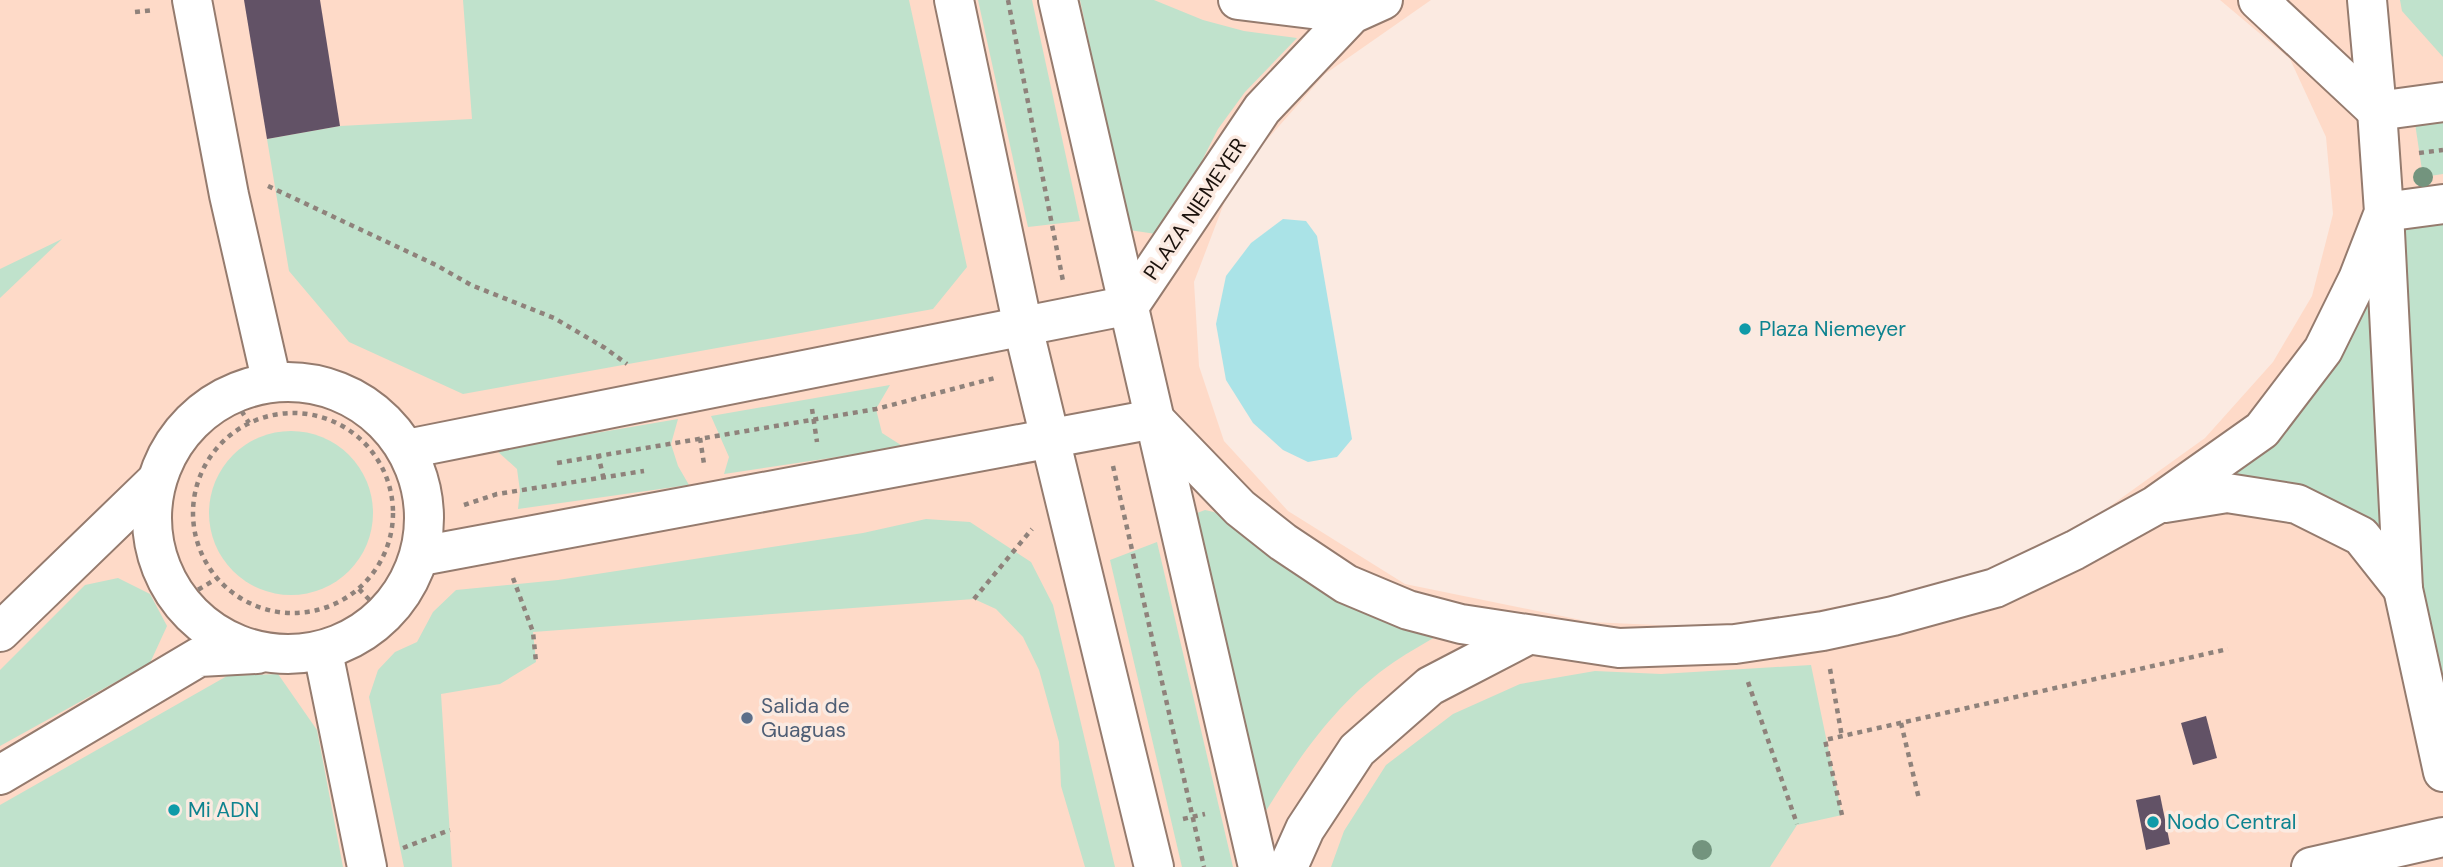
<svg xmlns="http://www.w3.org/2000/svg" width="2443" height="867" font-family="'DM Sans',sans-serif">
	<rect width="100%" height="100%" fill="#fbeae1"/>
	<path fill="#fedac8" d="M0,0h1431l-106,74 -91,103 -40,105 5,84 25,75 64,70 117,73 186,38 129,6 212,-39 69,-23 94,-49 110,-79 68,-76 39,-66 21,-82 -7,-77 -36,-78 -70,-59h223v867h-2443z"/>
	<g fill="#c0e2cc">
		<path d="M463,0h446l58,267 -34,42 -470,85 -114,-52 -60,-71 -22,-132 73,-13 132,-7z"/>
		<path d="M978,0h54l48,221 -52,6z"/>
		<path d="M1080,0h74l49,20 41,11 53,7 -52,54 -27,37 -46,91 -16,14 -27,-4z"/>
		<path d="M2400,0h43v57l-41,-46z"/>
		<path d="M2443,119v55l-20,3 -8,-54z"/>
		<path d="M2443,204v568l-40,-183 -106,-85 -141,1 106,-75 122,-218z"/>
		<path d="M62,239l-62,59v-29z"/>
		<path d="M890,385l-14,24 6,24 22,14 -180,27 5,-17 -18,-41z"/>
		<path d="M678,419l-7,25 7,22 11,19 -171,24 2,-18 -3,-22 -21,-19z"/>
		<circle cx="291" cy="513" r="82"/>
		<path d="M1205,510l9,2 98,64 132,55c-16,11 -34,20 -50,31 -57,39 -96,96 -131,154l-70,-296 4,-7z"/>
		<path d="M926,519l44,3 61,40 22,43 62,262h-30l-24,-81 -2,-44 -20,-72 -16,-33 -27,-28 -22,-10 -441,33 3,30 -36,22 -59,10 11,173h-48l-35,-170 9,-27 17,-18 22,-10 16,-30 23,-22 102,-10 305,-47z"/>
		<path d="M1157,542l76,325h-51l-72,-307z"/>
		<path d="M118,578l32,16 17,32 -17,37 -150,83v-76l85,-85z"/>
		<path d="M1811,665l31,150 -45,10 -27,42h-439l13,-36 42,-66 67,-51 67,-30 75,-13 66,3z"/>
		<path d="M278,674l39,56 26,137h-343v-62l227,-129z"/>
	</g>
	<path fill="#aae3e7" d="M1283,219l23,2 11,15 35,203 -15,18 -29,5 -25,-12 -30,-27 -27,-43 -10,-56 10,-48 25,-33z"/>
	<g fill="#625266">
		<path d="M244,0h76l20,126 -73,13z"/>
		<path d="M2206,716l11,42 -24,7 -12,-42z"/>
		<path d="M2160,795l10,49 -24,6 -10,-50z"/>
	</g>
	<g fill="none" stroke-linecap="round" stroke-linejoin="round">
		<defs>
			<g id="minor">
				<path d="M192,0l37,195 42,184"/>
				<path d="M2367,0l10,111"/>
				<path d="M2384,212l19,377 40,183"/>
				<path d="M323,652l44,215"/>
				<path d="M2311,867l132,-30"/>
			</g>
			<g id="tertiary">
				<path d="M954,0l69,327 131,540"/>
				<path d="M1058,0l200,867"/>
				<path d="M1238,0l114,14"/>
				<path d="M2258,0l119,111"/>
				<path d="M2377,111l66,-9"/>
				<path d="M2384,212l59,-8"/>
				<circle cx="288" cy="518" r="136"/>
				<path d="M407,449l723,-144 132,-196 90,-95 31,-14"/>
				<path d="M2165,503l62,-10 70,11 64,32 42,53"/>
				<path d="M421,556l733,-137 86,89 43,34 63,42 62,26 53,14 158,24 116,-4 88,-13 70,-15 102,-28 80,-38 81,-45 106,-75 61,-80 35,-71 26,-67 -7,-101"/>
				<path d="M0,632l154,-149"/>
				<path d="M0,775l199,-118 58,-3"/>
				<path d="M1288,867l17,-38 52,-79 73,-64 98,-51"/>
			</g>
		</defs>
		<use href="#minor" stroke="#957b6e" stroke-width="42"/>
		<use href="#tertiary" stroke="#957b6e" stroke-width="42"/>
		<g stroke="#8f827b" stroke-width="4.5" stroke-dasharray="5 5" stroke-linecap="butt">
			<path d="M1008,0l55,281"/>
			<path d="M135,12l19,-2"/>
			<path d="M2419,153l24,-3"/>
			<path d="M268,186l168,79 35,20 83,33 51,30 22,16"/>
			<path d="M231,394l18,29"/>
			<path d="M812,409l5,33"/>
			<circle cx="293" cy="513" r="100"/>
			<path d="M700,438l4,26"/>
			<path d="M598,454l6,26"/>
			<path d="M557,463l319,-54 119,-31"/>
			<path d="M1113,466l91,401"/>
			<path d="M464,505l33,-11 147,-23"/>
			<path d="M513,578l20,54 3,30"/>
			<path d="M359,589l26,27"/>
			<path d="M974,599l58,-70"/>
			<path d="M181,600l35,-21"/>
			<path d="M1830,669l12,68"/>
			<path d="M1748,682l49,142"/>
			<path d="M1901,723l18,76"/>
			<path d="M1842,815l-17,-75 403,-91"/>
			<path d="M1183,819l22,-5"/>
			<path d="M403,848l47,-18"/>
		</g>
		<use href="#minor" stroke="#fff" stroke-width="38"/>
		<use href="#tertiary" stroke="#fff" stroke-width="38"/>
	</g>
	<g fill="#73947e">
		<circle cx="2423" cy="177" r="10"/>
		<circle cx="1702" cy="850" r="10"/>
	</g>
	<g fill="#0f9aa8" stroke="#fbeae1" stroke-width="2.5">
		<circle cx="1745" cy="329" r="7"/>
		<circle cx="174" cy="810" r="7"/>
		<circle cx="2153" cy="822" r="7"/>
	</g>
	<circle fill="#5c6f8a" stroke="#fbeae1" stroke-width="2.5" cx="747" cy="718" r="7"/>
	<g text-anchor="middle" stroke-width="7" stroke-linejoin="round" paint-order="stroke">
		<g font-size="21" fill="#1b120d" stroke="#fbeae1">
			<text transform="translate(1195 209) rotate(-56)" y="7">PLAZA NIEMEYER</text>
		</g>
		<g font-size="21" fill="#0d838f" stroke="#fbeae1" text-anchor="start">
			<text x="1759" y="336">Plaza Niemeyer</text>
			<text x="188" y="817">Mi ADN</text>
			<text x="2167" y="829">Nodo Central</text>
		</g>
		<g font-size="21" fill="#4e5e75" stroke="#fbeae1" text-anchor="start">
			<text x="761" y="713">Salida de<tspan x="761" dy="24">Guaguas</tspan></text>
		</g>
	</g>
</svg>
